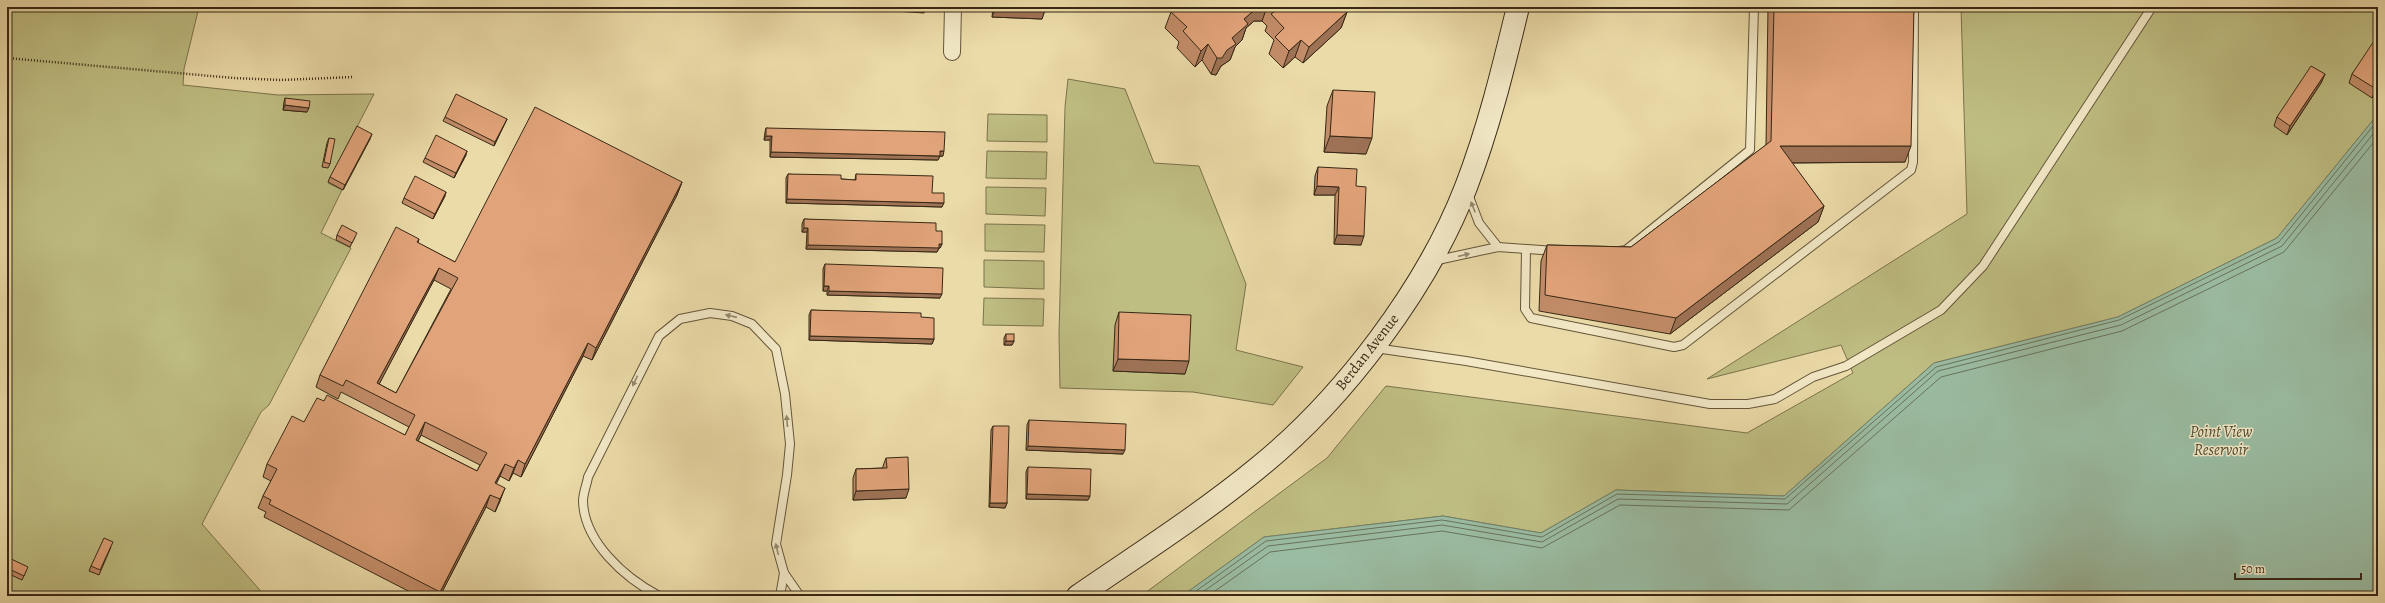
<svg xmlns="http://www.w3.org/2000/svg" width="2385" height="603" font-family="Alegreya,serif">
	<rect width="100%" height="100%" fill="#ebdba8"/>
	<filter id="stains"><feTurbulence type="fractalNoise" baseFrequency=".005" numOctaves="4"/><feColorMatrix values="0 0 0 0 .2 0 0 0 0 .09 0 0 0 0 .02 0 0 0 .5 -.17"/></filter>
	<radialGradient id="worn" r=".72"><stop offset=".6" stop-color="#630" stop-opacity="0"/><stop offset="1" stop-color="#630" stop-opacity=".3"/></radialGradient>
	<g fill="#bfbe82" stroke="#7b734c">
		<path d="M7,7h192l-15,62 -1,16 95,10 96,-1 -46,89 14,7 -21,43 30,15 -82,157 -8,7 -59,112 63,72h-258z"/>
		<path d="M1961,7h417v107l-101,124 -159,79 -184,46 -150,133 -168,-6 -75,43 -98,-17 -179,21 -82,59h-41l186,-138 59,-72 361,47 106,-60 -12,-28 -134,34 260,-165z"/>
		<path d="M1068,79l57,10 29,74 45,3 47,118 -10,66 67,17 -30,38 -80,-13 -133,-4 -1,-54 6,-227z"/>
		<path d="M988,114l59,1v27l-60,-1z"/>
		<path d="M987,151l60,1 -1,27 -60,-1z"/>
		<path d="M986,187l60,1 -1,28 -59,-2z"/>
		<path d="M985,224l60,1 -1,27 -59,-1z"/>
		<path d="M984,260l60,1v28l-60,-2z"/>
		<path d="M984,298l60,1 -1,27 -60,-1z"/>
	</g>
	<path fill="#9abca2" stroke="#72816a" d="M2378,114v482h-1196l82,-59 179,-21 98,17 75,-43 168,6 150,-133 184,-46 159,-79z"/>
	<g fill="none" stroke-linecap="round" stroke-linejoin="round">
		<g stroke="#68725c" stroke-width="1">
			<path d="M1189,596l77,-55 176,-21 100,17 75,-43 168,5 151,-132 183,-47 160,-78 99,-122"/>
			<path d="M1197,596l71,-50 174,-21 100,17 76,-43 169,5 151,-133 183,-46 161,-79 96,-118"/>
			<path d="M1208,596l62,-44 172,-21 100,17 78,-43 169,5 152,-133 181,-46 162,-79 94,-115"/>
		</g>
		<defs>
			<g id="lane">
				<path d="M1468,194l11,29 19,24"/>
				<path d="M1526,250l-1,59 6,9 143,29 9,-2 228,-175 2,-8 1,-155"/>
				<path d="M1619,251l7,-1 124,-100 4,-143"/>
				<path d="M1433,261l65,-14 57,4"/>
				<path d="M1375,348l91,13 244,43h38l27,-5 38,-22 33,-11 95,-56 42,-44 169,-259"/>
				<path d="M659,596c-34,-18 -75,-54 -76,-95 0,-8 4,-17 5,-24l71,-141 21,-17 30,-6 22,3 20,8 24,25 9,45 5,50 -3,31 -11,69 8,29 16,23"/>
				<path d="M780,596l4,-23"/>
			</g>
			<path id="street" d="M952,52l1,-45"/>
			<path id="secondary" d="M1078,596c61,-42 124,-82 181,-129 84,-68 168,-179 207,-280 23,-60 37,-118 52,-180"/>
		</defs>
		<use href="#lane" stroke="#64553a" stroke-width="10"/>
		<use href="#street" stroke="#64553a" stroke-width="18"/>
		<use href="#secondary" stroke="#372815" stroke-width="24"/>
		<path stroke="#372815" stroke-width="2.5" stroke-dasharray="1 2" stroke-linecap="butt" d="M7,58l227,20 46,2 73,-3"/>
		<use href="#lane" stroke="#f2e8c6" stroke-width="8"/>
		<use href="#street" stroke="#f2e8c6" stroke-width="16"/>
		<use href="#secondary" stroke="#f2e8c6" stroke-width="22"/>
	</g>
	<g fill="#c28c68" stroke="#372815" fill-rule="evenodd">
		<path d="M993,7h53l-4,12 -50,-2z"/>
		<path d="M1177,7h170v5l-6,16 -38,35 -8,-6 -12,11 -14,-14 5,-14 -9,-9 2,-5 -5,-5h-8l-8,7 -4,12 -7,7 -5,13 -9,6 -5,9 -5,-1 -9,-14 -7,7 -18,-19 2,-6 -14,-14 6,-16z"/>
		<path d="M1768,7h146l-9,155 -113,1 32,43 -6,16 -148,112 -131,-23 2,-50 6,-16 84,2 135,-102z"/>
		<path d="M2378,39v50l-6,9 -23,-15 3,-9z"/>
		<path d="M2325,74l-4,9 -34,52 -13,-9 3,-9z"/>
		<path d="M1333,90l33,64 -42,-2 3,-46z"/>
		<path d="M285,98l22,14 -24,-2 1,-8z"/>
		<path d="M445,117l62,2 -13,27 -51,-25z"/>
		<path d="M766,128l177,28h-3l-2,4 -168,-3v-17h-6l1,-8z"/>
		<path d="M329,138l1,26 -2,4 -6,-1 5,-24z"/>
		<path d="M370,139l-27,51 -15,-8 2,-5z"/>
		<path d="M466,155l-12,23 -31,-16 2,-4z"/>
		<path d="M1318,167l38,19 5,59 -27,-1 1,-49h-21l1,-19z"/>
		<path d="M788,174l53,5 14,1 1,-6 76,19 10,14 -156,-4v-25z"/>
		<path d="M682,182l-5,13 -85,165 -9,-4 -62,121 -8,-4 -4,8 -9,-5 -4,8 4,17 -5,11 -9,-5 -46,89h-22l-154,-79 2,-5 -8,-4 5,-12 8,-15 -8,-4 4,-13 37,-42 20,-21 81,34 4,-8 -68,-35 -3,7 -22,-12 4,-12 99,-136 -1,4 37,19zM434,280l17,9 -55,104 -17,-9zM421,435l59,30 -3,6 -59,-30z"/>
		<path d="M445,196l-12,23 -31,-16 2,-5z"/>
		<path d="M804,219l132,12 6,13 -2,4h-1l-2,4 -131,-3 1,-17h-5v-8z"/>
		<path d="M337,235l18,2 -5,10 -14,-7z"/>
		<path d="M825,264l115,34 -113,-3v-4h-4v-22z"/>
		<path d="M811,310l110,7 13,22 -2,5 -123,-4v-25z"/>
		<path d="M1119,312l66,62 -72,-3 2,-46z"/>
		<path d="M1006,334l8,7 -2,4h-8v-7z"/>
		<path d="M1029,420l94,34 -97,-4 1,-25z"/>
		<path d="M993,426l14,77 -2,5 -16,-1 2,-77z"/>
		<path d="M886,458l20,40 -53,2v-22l3,-9 27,-1v-2z"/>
		<path d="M1028,467l62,29 -2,4 -62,-1v-27z"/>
		<path d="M111,547l-12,28 -10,-4 2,-5z"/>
		<path d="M7,557l19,14 -4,9 -15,-7z"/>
	</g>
	<g fill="#9e7255" stroke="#372815">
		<path d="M804,7h41l-1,2z"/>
		<path d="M881,7h45l-2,6 -44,-3z"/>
		<path d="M996,7h50l-4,12 -50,-2z"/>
		<path d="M1258,7h9l-5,14h-8l-8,7 -4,12 -7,7 -5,13 -9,6 -5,9 -5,-1 6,-16 15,-20 12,-19z"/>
		<path d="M1347,12l-6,16 -38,35 6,-16z"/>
		<path d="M1301,40l-6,17 -12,11 6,-17z"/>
		<path d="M1208,44l-6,16 -7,7 6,-16z"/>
		<path d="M2325,74l-4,9 -34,52 3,-9z"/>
		<path d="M2378,86v3l-6,9 4,-9z"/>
		<path d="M285,105l24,3 -2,4 -24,-2z"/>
		<path d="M507,119l-2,4 -11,23 1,-4z"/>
		<path d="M372,134l-2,5 -27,51 2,-5z"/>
		<path d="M766,136h6l-2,4h-6z"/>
		<path d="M1330,136l42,2 -6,16 -42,-2z"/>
		<path d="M1780,146h131l-6,16 -131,1z"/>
		<path d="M467,151l-1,4 -12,23 2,-5z"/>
		<path d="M940,151h4l-1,5h-5z"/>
		<path d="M771,152l169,4 -2,4 -168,-3z"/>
		<path d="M682,182l-5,13 -85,165 4,-12z"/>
		<path d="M1317,186l22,1 -4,8h-21z"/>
		<path d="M446,192l-1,4 -12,23 2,-5z"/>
		<path d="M787,199l157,4 -2,4 -156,-4z"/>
		<path d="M1824,206l-6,16 -148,112 6,-16z"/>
		<path d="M804,228h4l-1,4h-5z"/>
		<path d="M1337,235l27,1 -3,9 -27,-1z"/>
		<path d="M942,244l-2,4h-1l-2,4 -131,-3 2,-4z"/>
		<path d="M439,268l-5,12 -60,114 3,-11z"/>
		<path d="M824,286h5l-2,5h-4z"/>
		<path d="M829,291l113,3 -2,4 -113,-3z"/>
		<path d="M810,336l124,3 -2,5 -123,-4z"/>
		<path d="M1006,341h8l-2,4h-8z"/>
		<path d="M588,343l-5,13 -62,121 4,-13z"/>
		<path d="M1118,359l71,2 -4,13 -72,-3z"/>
		<path d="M425,422l-4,13 -9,18 4,-13z"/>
		<path d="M1028,446l97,4 -2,4 -97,-4z"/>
		<path d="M518,460l-5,13 -4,8 5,-13z"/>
		<path d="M505,464l-5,12 -10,20 5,-13z"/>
		<path d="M505,488l-5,13 -5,11 5,-13z"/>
		<path d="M909,489l-3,9 -53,2 3,-9z"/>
		<path d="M1027,494l63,2 -2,4 -62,-1z"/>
		<path d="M490,495l-4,12 -46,89h-1l1,-4z"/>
		<path d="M990,503h17l-2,5 -16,-1z"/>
	</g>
	<g fill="#e1a379" stroke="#372815" fill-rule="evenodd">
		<path d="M1177,7h81l-14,12 4,5 -16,14 4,6 -9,6 -5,8h-5l-9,-14 -7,7 -18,-20 4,-4 -16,-15z"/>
		<path d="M1270,7h77v5l-38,35 -8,-7 -12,11 -14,-14 9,-9 -13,-14 3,-2z"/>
		<path d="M1774,7h140l-3,139h-131l44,60 -148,112 -131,-23 2,-50 84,2 140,-106z"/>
		<path d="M2376,38l2,1v47l-2,3 -24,-15z"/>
		<path d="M2311,66l14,8 -35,52 -13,-9z"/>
		<path d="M1333,90l42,2 -3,46 -42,-2z"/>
		<path d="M456,94l51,25 -12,23 -50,-25z"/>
		<path d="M285,98l25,3 -1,7 -24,-3z"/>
		<path d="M535,107l147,75 -86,166 -8,-5 -63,121 -7,-4 -4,8 -9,-4 -10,19 10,5 -5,11 -10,-4 -50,97 -171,-88 2,-4 -8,-4 14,-27 -10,-5 25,-48 12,6 13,-24 7,3 3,-6 78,40 10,-20 -69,-35 -3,6 -23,-11 76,-148 23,12 -2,3 38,20zM439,268l19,10 -62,115 -19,-10zM425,422l62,31 -10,18 -61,-31z"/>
		<path d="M357,126l15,8 -27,51 -15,-8z"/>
		<path d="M766,128l179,4 -1,19h-4v5l-169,-4 1,-16h-6z"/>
		<path d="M436,135l31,16 -11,22 -31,-15z"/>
		<path d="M329,138l6,1 -5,25 -6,-2z"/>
		<path d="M1318,167l39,2 -1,17 10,1 -2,49 -27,-1 2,-48 -22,-1z"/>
		<path d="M788,174l53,1v4l15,1v-6l77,2 -1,17h12v10l-157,-4z"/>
		<path d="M415,176l31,16 -11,22 -31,-16z"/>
		<path d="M804,219l132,4v8h6v13h-3v4l-131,-3v-17h-4z"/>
		<path d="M342,225l15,8 -5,10 -15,-8z"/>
		<path d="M825,264l118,4 -1,26 -113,-3v-5h-5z"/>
		<path d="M811,310l110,3v4l13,1v21l-124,-3z"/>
		<path d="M1119,312l72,3 -2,46 -71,-2z"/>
		<rect x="1006" y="334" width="8" height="7"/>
		<path d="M1029,420l97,4 -1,26 -97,-4z"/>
		<path d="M993,426h16l-2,77h-17z"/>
		<path d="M908,457l1,32 -53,2v-22l31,-1 -1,-10z"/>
		<path d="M1028,467l63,2 -1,27 -63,-2z"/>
		<path d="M104,538l9,4 -13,28 -9,-4z"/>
		<path d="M7,557l21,10 -4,9 -17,-8z"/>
	</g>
	<defs><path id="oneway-solid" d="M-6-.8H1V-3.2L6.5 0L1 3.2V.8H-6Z"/></defs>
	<g fill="#94886e">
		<use href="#oneway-solid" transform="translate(1473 207) rotate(-112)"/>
		<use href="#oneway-solid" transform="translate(1464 255) rotate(-13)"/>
		<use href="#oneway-solid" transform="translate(731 316) rotate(-167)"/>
		<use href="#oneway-solid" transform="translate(635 381) rotate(116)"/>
		<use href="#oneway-solid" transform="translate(787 421) rotate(-95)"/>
		<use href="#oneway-solid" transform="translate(777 549) rotate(-103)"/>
	</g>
	<g text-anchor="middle" stroke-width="3" stroke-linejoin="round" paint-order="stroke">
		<g font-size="15" fill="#372815" stroke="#f2e8c6">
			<text transform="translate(1367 352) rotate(-52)" y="5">Berdan Avenue</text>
		</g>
		<g font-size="16" font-style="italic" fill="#504d38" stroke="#f2e8c6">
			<text x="2221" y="437">Point View<tspan x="2221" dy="18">Reservoir</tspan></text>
		</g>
	</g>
	<rect width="2385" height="603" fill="none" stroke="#ebdba8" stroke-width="24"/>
	<rect x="8" y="8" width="2369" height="587" fill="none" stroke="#372815" stroke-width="2"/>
	<rect x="12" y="12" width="2361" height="579" fill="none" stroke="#372815"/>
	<path d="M2235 573v6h126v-6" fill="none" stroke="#372815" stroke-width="2"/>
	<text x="2241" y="573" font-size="12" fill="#372815" stroke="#f2e8c6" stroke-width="3" paint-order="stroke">50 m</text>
	<rect width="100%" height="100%" filter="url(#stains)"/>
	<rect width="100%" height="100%" fill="url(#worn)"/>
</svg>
